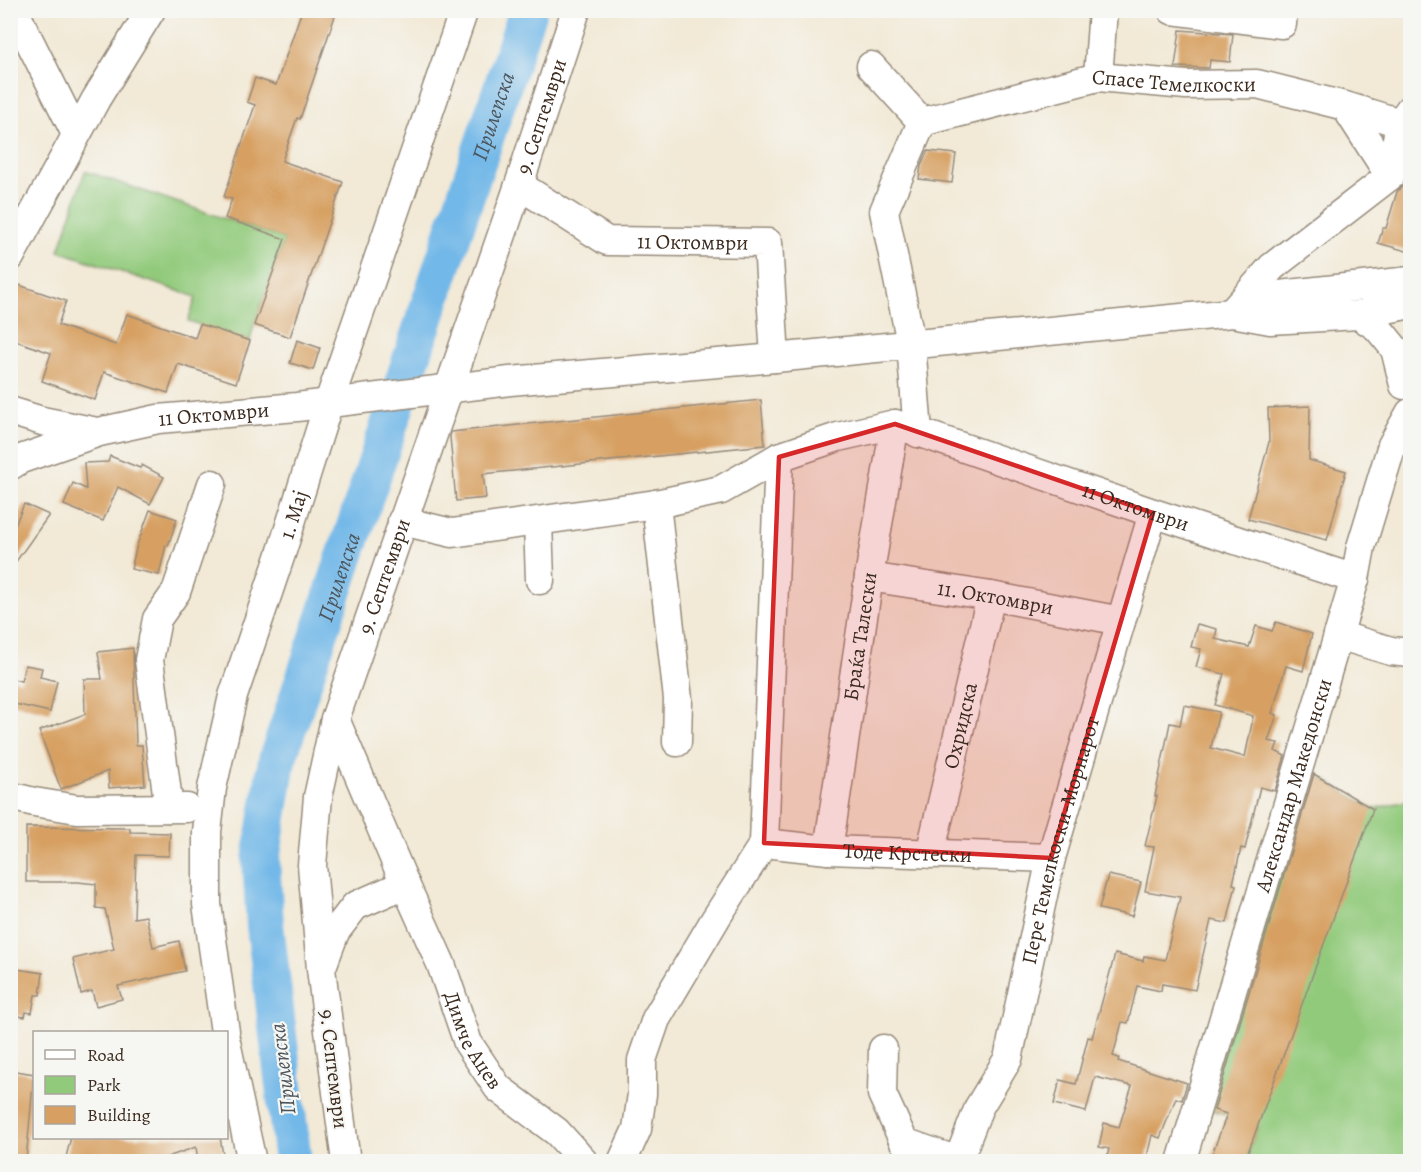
<svg xmlns="http://www.w3.org/2000/svg" width="1421" height="1172" font-family="Alegreya,serif">
	<rect width="100%" height="100%" fill="#f6f6f2"/>
	<filter id="ink" filterUnits="userSpaceOnUse"><feTurbulence type="fractalNoise" baseFrequency=".0167" numOctaves="2"/><feDisplacementMap in="SourceGraphic" scale="12" xChannelSelector="R" yChannelSelector="G"/><feConvolveMatrix kernelMatrix="1 2 1 2 8 2 1 2 1" color-interpolation-filters="sRGB"/></filter>
	<filter id="wash" filterUnits="userSpaceOnUse"><feTurbulence type="fractalNoise" baseFrequency=".008" numOctaves="4" result="noise"/><feDisplacementMap in="SourceGraphic" scale="24" xChannelSelector="R" yChannelSelector="G"/><feGaussianBlur stdDeviation="1.35" result="paint"/><feColorMatrix in="noise" values="0 0 0 0 0 0 0 0 0 0 0 0 0 0 0 0 0 1.4 0 .05"/><feComposite in="paint" operator="in"/></filter>
	<g filter="url(#wash)">
		<rect width="100%" height="100%" fill="#f2e9d6"/>
		<g fill="#92ca7c" stroke="#667a4d" stroke-width="1.5">
			<path d="M85,171l200,68 -31,86 -4,16 -62,-20 8,-24 -137,-46z"/>
			<path d="M1300,765l73,44 37,-9v361h-165l13,-35 -60,-21z"/>
		</g>
		<g fill="none" stroke-linecap="round" stroke-linejoin="round">
			<path stroke="#72b8e8" stroke-width="38" id="s1" d="M293,1162l-28,-237 -4,-65 16,-100 251,-750"/>
		</g>
		<g id="blocks">
			<g fill="#d7a062">
				<path d="M302,10h35l-37,109 -3,-1 -15,43 61,21 -53,155 -36,-12 31,-86 -60,-21 7,-19 -8,-2 31,-92 -8,-3 8,-24 21,7z"/>
				<path d="M1180,30l53,4 -3,28 -20,-2 -1,8 -34,-1z"/>
				<path d="M928,151l28,3 -4,29 -33,-4 2,-13z"/>
				<path d="M1410,160v92l-32,-9 5,-15h3l11,-36 8,-9z"/>
				<path d="M10,282l56,19 -8,24 58,20 11,-31 68,24 5,-14 50,17 -14,42 -58,-19 -10,29 -64,-21 -9,28 -53,-19 9,-28 -41,-14z"/>
				<path d="M297,340l23,8 -7,22 -23,-7z"/>
				<path d="M761,400l4,45 -282,29 3,24 -30,3 -6,-64 1,-5z"/>
				<path d="M1310,406l-1,54 37,11 -19,69 -79,-21 21,-77 -1,-34z"/>
				<path d="M110,456l30,12 2,-3 22,12 -14,27 -32,-17 -15,34 -39,-16 9,-22 13,6 -2,-26 24,-1z"/>
				<path d="M24,504l25,11 -39,55v-33z"/>
				<path d="M150,510l27,9 -9,27 -2,-1 -7,30 -28,-6 6,-24z"/>
				<path d="M1276,622l36,12 -9,37 -17,-5 -14,47 5,2 -9,26 10,2 -3,8 10,5 -10,35 -15,-4 -15,62 -4,-1 -8,36 3,1 -9,38 -16,-3 -16,70 -33,-6 -1,7 -24,-5 -9,37 -6,-1 -9,34 6,2 -1,3 69,22 -5,17 -6,-2 -16,40 -8,-3 -6,26h-40l3,-12 -10,-2 5,-24 15,4 13,-41 -37,-9 -9,35 -32,-8 6,-24 16,4 12,-47 4,1 23,-84 28,7 1,-5 21,4 15,-63 -35,-6 9,-44 -9,-1 12,-50h-2l15,-73 10,2 4,-20 35,7 -8,36 34,9 7,-34 1,-7 -38,-11 9,-31 -28,-7 5,-18 -10,-2 6,-23 20,5 -2,10 34,8 7,-21 16,5z"/>
				<path d="M133,648l3,97h6l3,40 -36,3 -1,-17 -47,18 -22,-58 46,-17 -1,-35h18l-4,-27z"/>
				<path d="M25,665l17,3 -2,9 17,4 -7,31 -40,-9v-25l11,3z"/>
				<path d="M1314,774l59,35 -128,352h-24l-10,-4 16,-43 -13,-4z"/>
				<path d="M26,827l104,1v4l40,1 -1,23 -33,-1 -2,63 12,-2 7,31 26,-6 6,30 -67,15 4,13 -26,7 -4,-15 -11,3 -8,-35 41,-10 -9,-40 -9,-1v-24l-18,-2h-52z"/>
				<path d="M1108,875l33,7 -9,34 -33,-7z"/>
				<path d="M10,968l33,5 -3,22h-5l-3,18 -6,-1 -1,5 -15,-2z"/>
				<path d="M10,1070l24,4 -8,87h-16z"/>
				<path d="M71,1137h149l4,24h-26l-2,-14 -40,14h-91z"/>
			</g>
		</g>
	</g>
	<g filter="url(#ink)">
		<use href="#blocks" fill-opacity="0" stroke="#968a7a" stroke-width="1.5"/>
		<g fill="none" stroke-linecap="round" stroke-linejoin="round">
			<defs>
				<g id="minor">
					<path d="M14,10l62,124"/>
					<path d="M1172,10l110,14 1,-14"/>
					<path d="M871,66l51,56 -38,89 27,132 7,90"/>
					<path d="M1098,77l5,-67"/>
					<path d="M1345,106l55,17"/>
					<path id="s2" d="M922,122l176,-45 88,8 71,-1 88,22 45,70"/>
					<path id="s3" d="M519,185l88,56 161,2 7,115"/>
					<path d="M10,257l86,-158 55,-89"/>
					<path d="M1235,309l37,-42 118,-91 10,-53 10,-14"/>
					<path d="M1232,313l38,7 89,-5 51,-11"/>
					<path d="M1359,315l18,12 18,22 9,36"/>
					<path d="M10,411l32,10 55,11"/>
					<path id="s4" d="M10,466l11,-7 78,-27 59,-13 139,-12 213,-26 265,-23 457,-45 48,-18 130,-14"/>
					<path d="M656,504l22,195 -1,43"/>
					<path id="s5" d="M402,521l50,12 204,-29 65,-14 58,-33 59,-20 57,-13 258,89 202,66"/>
					<path d="M538,522l2,58"/>
					<path id="s6" d="M869,577l122,19 130,25"/>
					<path d="M1338,635l53,16 19,2"/>
					<path id="s7" d="M335,719l70,165 36,80 27,79 30,45 59,44 27,30"/>
					<path d="M10,796l24,6 43,7 110,-1"/>
					<path d="M169,808l-20,-148 8,-41 19,-27 36,-108"/>
					<path id="s8" d="M764,843l64,7 223,8"/>
					<path id="s9" d="M828,850l41,-273 26,-153"/>
					<path id="s10" d="M930,854l61,-258"/>
					<path d="M323,964l12,-32 20,-26 50,-22"/>
					<path id="s11" d="M225,1032l-18,-128v-72l5,-44 21,-92 48,-142 48,-152 135,-392"/>
					<path d="M226,1042l26,120"/>
					<path id="s12" d="M883,1049l-1,45 22,48 54,19 21,-54 29,-48 43,-201 102,-345"/>
					<path id="s13" d="M346,1162l-25,-193 -9,-104 6,-68 17,-78 184,-534 57,-175"/>
					<path d="M622,1162l15,-33 5,-35v-34l14,-41 60,-101 48,-75 15,-386"/>
					<path id="s14" d="M1181,1162l174,-583 6,-32 31,-102 18,-32"/>
				</g>
			</defs>
			<use href="#minor" stroke="#968a7a" stroke-width="31"/>
			<use href="#minor" stroke="#fff" stroke-width="28"/>
		</g>
	</g>
	<path fill="#d62828" fill-opacity="0.2" stroke="#d62828" stroke-width="4.5" stroke-linejoin="round" d="M895,424l258,89 -102,345 -287,-15 15,-386z"/>
	<g text-anchor="middle" stroke-width="4.5" stroke-linejoin="round" paint-order="stroke">
		<g font-size="21" fill="#3b2a1e" stroke="#f6f6f2">
			<text dy="7" stroke="none"><textPath href="#s2" startOffset="258">Спасе Темелкоски</textPath></text>
			<text dy="7" stroke="none"><textPath href="#s13" startOffset="1084">9. Септември</textPath></text>
			<text dy="7" stroke="none"><textPath href="#s3" startOffset="190">11 Октомври</textPath></text>
			<text dy="7" stroke="none"><textPath href="#s4" startOffset="212">11 Октомври</textPath></text>
			<text dy="7" stroke="none"><textPath href="#s5" startOffset="766">11 Октомври</textPath></text>
			<text dy="7" stroke="none"><textPath href="#s11" startOffset="531">1. Мај</textPath></text>
			<text dy="7" stroke="none"><textPath href="#s13" startOffset="598">9. Септември</textPath></text>
			<text dy="7" stroke="none"><textPath href="#s6" startOffset="128">11. Октомври</textPath></text>
			<text dy="7" stroke="none"><textPath href="#s9" startOffset="216">Браќа Талески</textPath></text>
			<text dy="7" stroke="none"><textPath href="#s10" startOffset="132">Охридска</textPath></text>
			<text dy="7" stroke="none"><textPath href="#s14" startOffset="393">Александар Македонски</textPath></text>
			<text dy="7" stroke="none"><textPath href="#s12" startOffset="494">Пере Темелкоски-Морнарот</textPath></text>
			<text dy="7" stroke="none"><textPath href="#s8" startOffset="144">Тоде Крстески</textPath></text>
			<text dy="7" stroke="none"><textPath href="#s7" startOffset="350">Димче Ацев</textPath></text>
			<text transform="translate(334 1069) rotate(83)" y="7">9. Септември</text>
		</g>
		<g font-size="22" font-style="italic" fill="#4c555b" stroke="#f6f6f2">
			<text dy="8" stroke="none"><textPath href="#s1" startOffset="1084">Прилепска</textPath></text>
			<text dy="8" stroke="none"><textPath href="#s1" startOffset="598">Прилепска</textPath></text>
			<text transform="translate(282 1069) rotate(-97)" y="8">Прилепска</text>
		</g>
	</g>
	<rect width="1421" height="1172" fill="none" stroke="#f6f6f2" stroke-width="36"/>
	<rect x="33" y="1031" width="195" height="108" fill="#f6f6f2" stroke="#aba49d" stroke-width="1.5"/>
	<rect x="45" y="1050" width="30" height="9" fill="#ffffff" stroke="#aba49d" stroke-width="1.5"/>
	<text x="87" y="1061" font-size="18" fill="#3b2a1e">Road</text>
	<rect x="45" y="1076" width="30" height="18" fill="#92ca7c" stroke="#aba49d" stroke-width="1.5"/>
	<text x="87" y="1091" font-size="18" fill="#3b2a1e">Park</text>
	<rect x="45" y="1106" width="30" height="18" fill="#d7a062" stroke="#aba49d" stroke-width="1.5"/>
	<text x="87" y="1121" font-size="18" fill="#3b2a1e">Building</text>
</svg>
